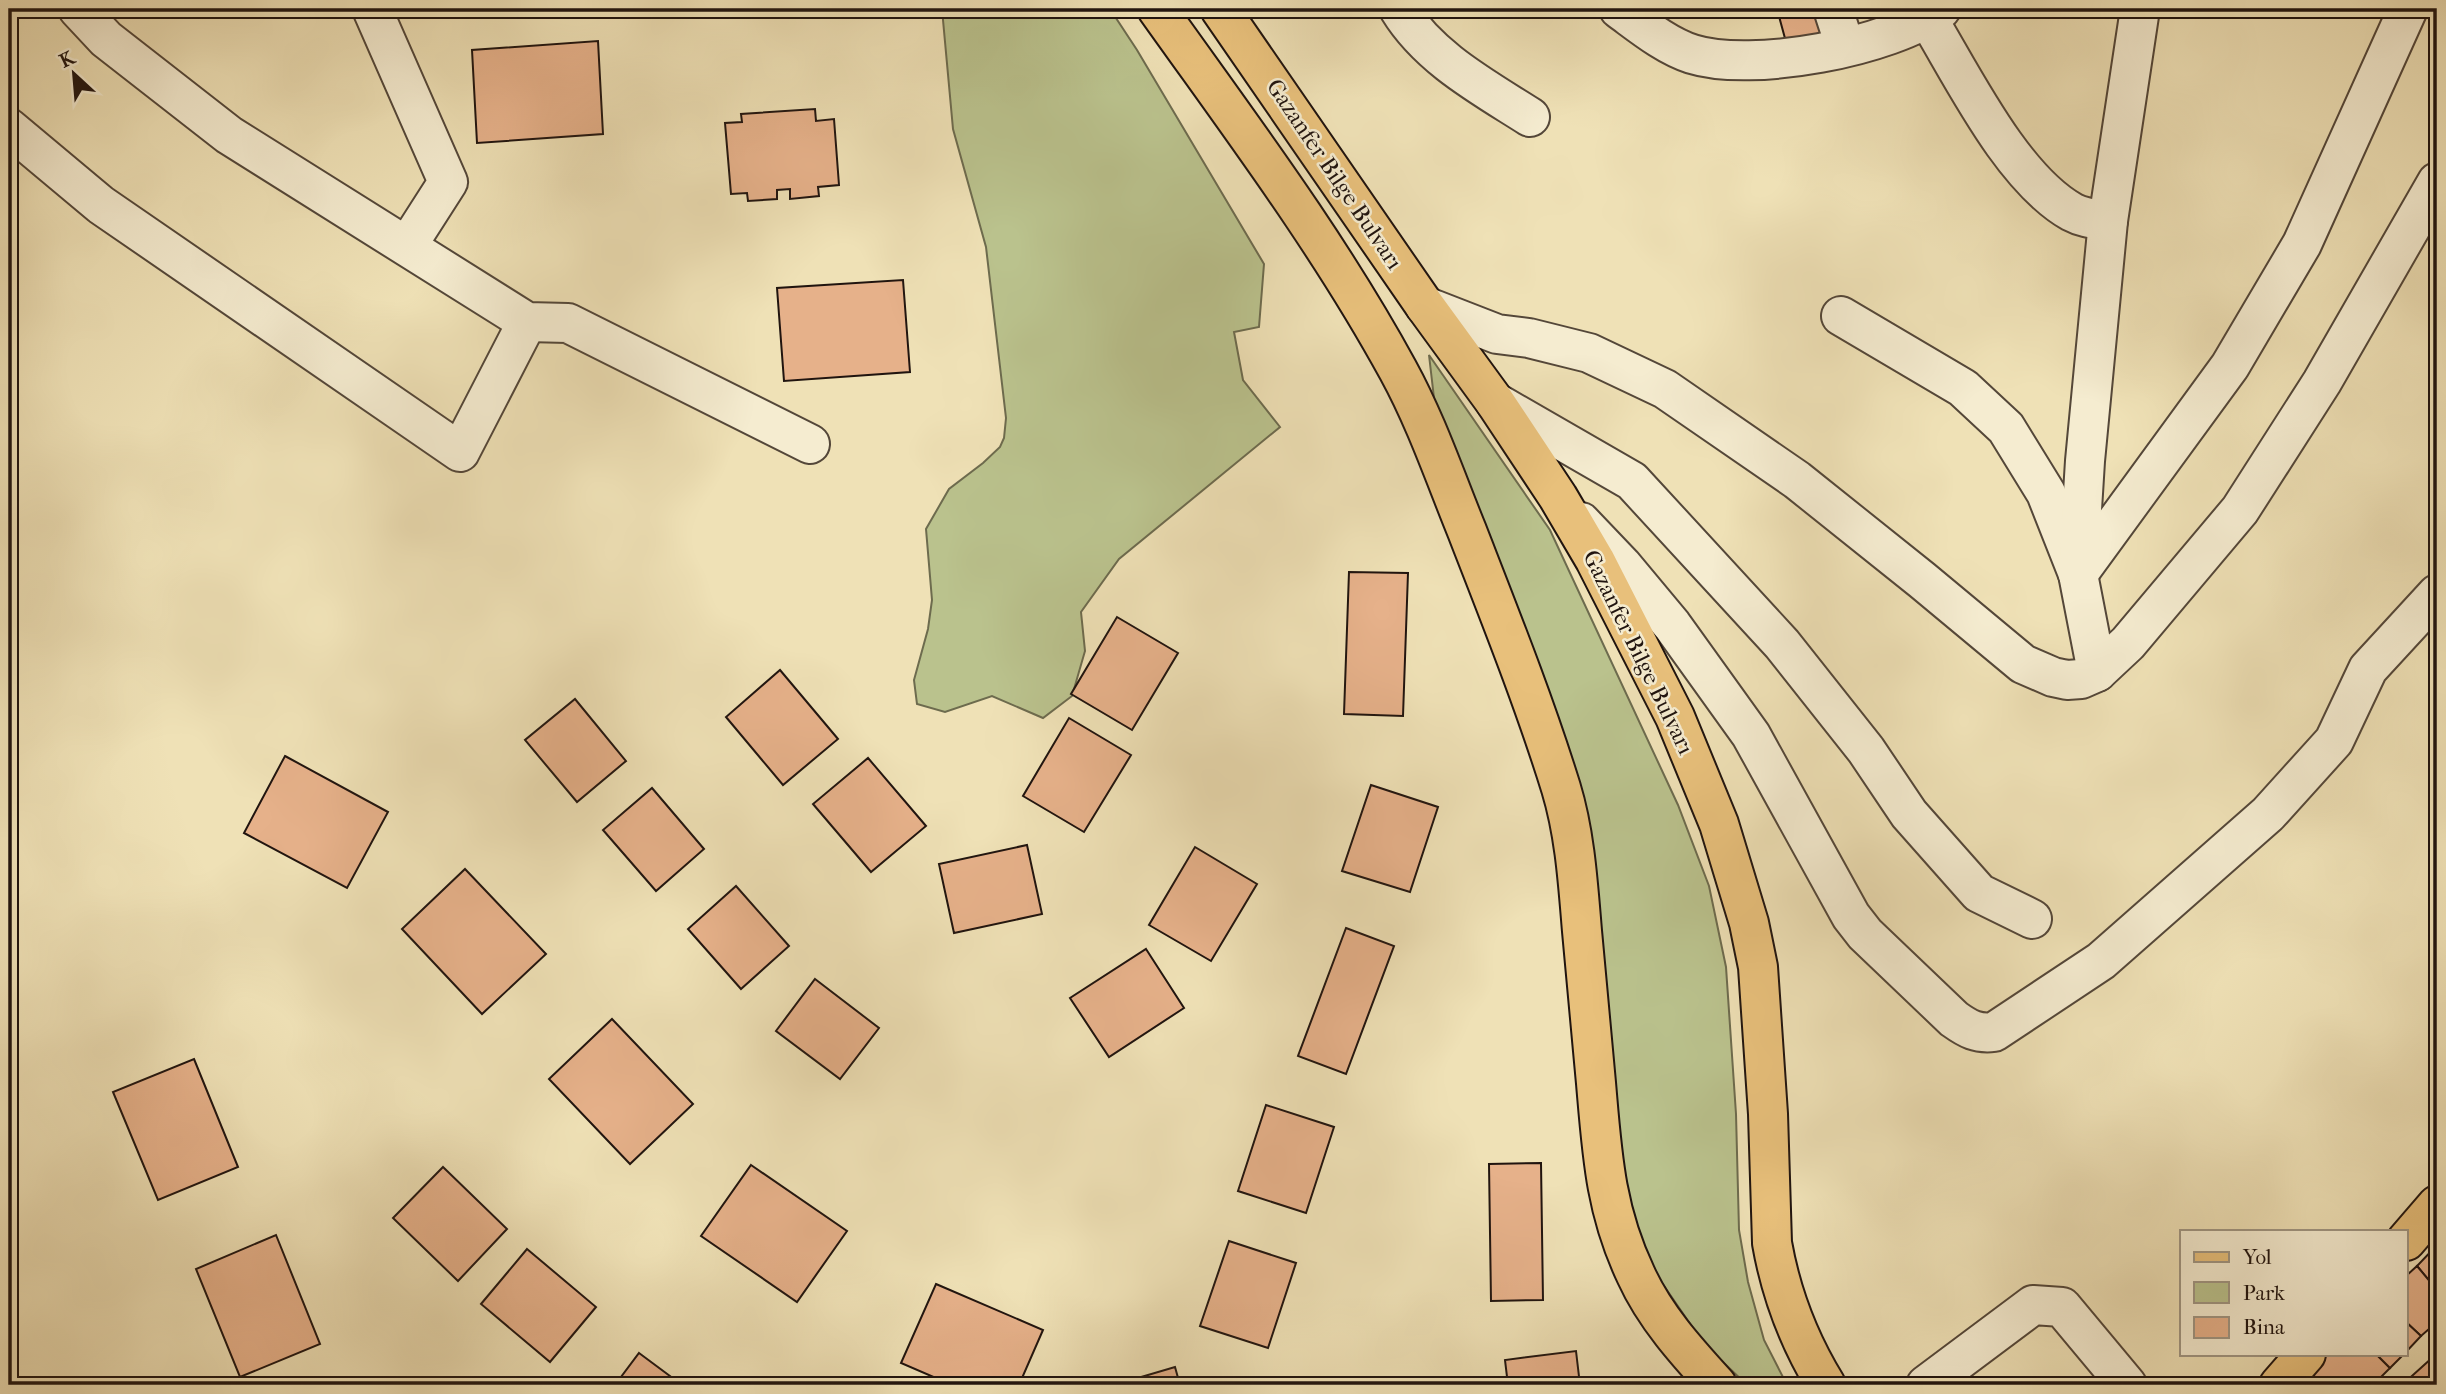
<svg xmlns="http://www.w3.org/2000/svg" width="2446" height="1394" font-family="'IM FELL French Canon',serif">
	<rect width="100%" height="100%" fill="#efe1b6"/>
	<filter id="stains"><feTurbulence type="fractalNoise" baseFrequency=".00286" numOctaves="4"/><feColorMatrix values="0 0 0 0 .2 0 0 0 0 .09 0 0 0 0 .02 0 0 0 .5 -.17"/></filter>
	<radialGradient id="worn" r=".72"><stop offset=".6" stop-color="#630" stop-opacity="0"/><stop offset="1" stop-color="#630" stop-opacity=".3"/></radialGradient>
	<g fill="#bac28d" stroke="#6d6b4e" stroke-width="2">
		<path d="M942,9h168l27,41 127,214 -5,63 -25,5 9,48 37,47 -161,132 -38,53 4,39 -13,45 -29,22 -51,-22 -47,16 -28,-8 -3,-24 14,-51 4,-29 -6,-71 23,-40 34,-26 17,-16 4,-9 2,-20 -20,-171 -33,-118z"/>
		<path d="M1429,355l121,175 128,275 31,81 17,81 10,147 3,116 9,52 16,58 23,45h-40l-43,-41 -53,-77 -27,-64 -43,-372 -142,-390z"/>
	</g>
	<g fill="#e6b18a" stroke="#20140f" stroke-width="2">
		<path d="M1777,9h47l8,33 -43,11z"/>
		<path d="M598,41l5,93 -126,9 -5,-93z"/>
		<path d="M815,109l1,12 18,-2 5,66 -21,2 1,9 -29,3v-10l-13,1v9l-29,2 -1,-8 -16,1 -6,-71 17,-1 -1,-8z"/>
		<path d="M903,280l7,92 -126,9 -7,-93z"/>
		<path d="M1349,572l59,1 -5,143 -59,-2z"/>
		<path d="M1117,617l61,36 -46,77 -61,-36z"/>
		<path d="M780,670l58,69 -55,46 -57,-68z"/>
		<path d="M575,699l51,62 -49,41 -52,-62z"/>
		<path d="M1069,718l62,37 -47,77 -61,-36z"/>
		<path d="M285,756l103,56 -41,76 -103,-55z"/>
		<path d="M868,758l58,68 -55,46 -58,-68z"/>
		<path d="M1371,785l67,22 -28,85 -68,-21z"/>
		<path d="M652,788l52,61 -48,42 -53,-61z"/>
		<path d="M1027,845l15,69 -88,19 -15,-69z"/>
		<path d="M1195,847l62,37 -46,77 -62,-36z"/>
		<path d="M465,869l81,85 -64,60 -80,-85z"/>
		<path d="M736,886l53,60 -48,43 -53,-60z"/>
		<path d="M1346,928l48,18 -48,128 -48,-18z"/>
		<path d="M1146,949l38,59 -75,49 -39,-59z"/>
		<path d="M815,979l64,49 -39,51 -64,-48z"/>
		<path d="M612,1019l81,85 -63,60 -81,-85z"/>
		<path d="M194,1059l44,108 -80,33 -45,-108z"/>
		<path d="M1266,1105l68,22 -28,86 -68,-22z"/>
		<path d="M1541,1163l2,137 -52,1 -2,-137z"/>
		<path d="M751,1165l96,66 -50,71 -96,-66z"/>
		<path d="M443,1167l64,62 -49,52 -65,-63z"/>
		<path d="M276,1235l44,109 -80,33 -44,-108z"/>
		<path d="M1229,1241l67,22 -28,85 -68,-22z"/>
		<path d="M2437,1245v45l-20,-24z"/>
		<path d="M527,1249l69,58 -46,55 -69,-58z"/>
		<path d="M2417,1266l20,24v32l-16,14 -15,-14v-46z"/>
		<path d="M936,1284l107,46 -24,55h-67l-51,-22z"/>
		<path d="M2406,1322l15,14 -15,16z"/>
		<path d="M1576,1351l4,34h-72l-3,-25z"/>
		<path d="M639,1353l43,32h-67z"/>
		<path d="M2325,1354h51l14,14 -17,17h-50l-15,-15z"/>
		<path d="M2376,1354h28l-14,14z"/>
		<path d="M2433,1357l4,5v23h-33l-1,-1z"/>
		<path d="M1175,1367l5,18h-66z"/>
	</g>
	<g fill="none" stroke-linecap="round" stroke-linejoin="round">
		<defs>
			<g id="minor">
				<path d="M78,9l28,30 123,96 298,187 41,1 242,121"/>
				<path d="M372,9l76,173 -41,64"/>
				<path d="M1399,9c30,49 84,78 131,108"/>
				<path d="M1619,9c22,16 46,36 73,45 60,19 199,-7 249,-45"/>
				<path d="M1833,9l12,37"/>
				<path d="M1928,19c35,58 84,159 144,193 11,6 24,7 36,9"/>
				<path d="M9,128l92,77 359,247 67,-130"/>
				<path d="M1425,306l72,28 32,4 60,15 76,36 132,91 125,100 101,84 30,13 14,3 14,-1 16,-7 31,-29 112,-133 82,-128 115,-200"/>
				<path d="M1841,316l122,72 43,40 40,65 32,81 19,98"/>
				<path d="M1495,402l137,79 150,163 84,106 43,64 70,79 53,26"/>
				<path d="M1581,522l41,43 50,60 79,110 100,181 14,18 89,85c14,10 23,15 40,13l107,-71 167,-147 66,-73 34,-72 69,-75"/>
				<path d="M2078,574l152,-208 72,-122 106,-235"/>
				<path d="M2078,574l7,-113 23,-240 32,-212"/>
				<path d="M1926,1385l107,-80 29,2 65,78"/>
			</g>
			<g id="major">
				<path d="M1157,9c84,118 171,233 241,361 28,51 47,107 69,161 33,85 67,170 94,257 14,46 17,95 21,143 5,51 9,101 14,152 6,70 9,127 40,192 19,42 51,77 81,110"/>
				<path d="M1220,9l205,297 70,96 63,95 37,63 80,157 44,107 30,99 9,44 10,147 4,129c9,51 27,98 54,142"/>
				<path d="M2406,1241l31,-36"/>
				<path d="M2279,1385l27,-31"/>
			</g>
		</defs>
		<use href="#minor" stroke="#544739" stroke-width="42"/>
		<use href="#major" stroke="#20140f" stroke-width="42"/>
		<use href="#minor" stroke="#f5ecd0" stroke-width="38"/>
		<use href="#major" stroke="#e8c07b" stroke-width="38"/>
	</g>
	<g text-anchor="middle" stroke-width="5" stroke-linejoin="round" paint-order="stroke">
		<g font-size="23" fill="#20140f" stroke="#f5ecd0">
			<text transform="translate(1335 174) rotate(56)" y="8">Gazanfer Bilge Bulvarı</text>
			<text transform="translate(1639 652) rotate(64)" y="8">Gazanfer Bilge Bulvarı</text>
		</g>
	</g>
	<rect width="2446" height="1394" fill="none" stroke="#efe1b6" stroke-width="35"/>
	<rect x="10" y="10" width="2425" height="1373" fill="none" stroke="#20140f" stroke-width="3.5"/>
	<rect x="18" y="18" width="2411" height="1359" fill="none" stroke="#20140f" stroke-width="2"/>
	<rect x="2180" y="1230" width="228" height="126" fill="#f5ecd0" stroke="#a09683" stroke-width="2"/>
	<rect x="2194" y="1252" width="35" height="10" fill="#e8c07b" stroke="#a09683" stroke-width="2"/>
	<text x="2243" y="1264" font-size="21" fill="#20140f">Yol</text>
	<rect x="2194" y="1282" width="35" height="21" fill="#bac28d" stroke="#a09683" stroke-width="2"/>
	<text x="2243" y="1300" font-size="21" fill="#20140f">Park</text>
	<rect x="2194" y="1317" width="35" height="21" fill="#e6b18a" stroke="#a09683" stroke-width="2"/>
	<text x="2243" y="1334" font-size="21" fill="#20140f">Bina</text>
	<g transform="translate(74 74) rotate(334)" stroke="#f5ecd0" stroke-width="5" paint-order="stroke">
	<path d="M0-5L12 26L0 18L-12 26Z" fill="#20140f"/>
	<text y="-10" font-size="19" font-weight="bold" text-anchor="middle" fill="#20140f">K</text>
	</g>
	<rect width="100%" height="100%" filter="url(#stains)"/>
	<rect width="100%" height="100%" fill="url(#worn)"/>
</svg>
